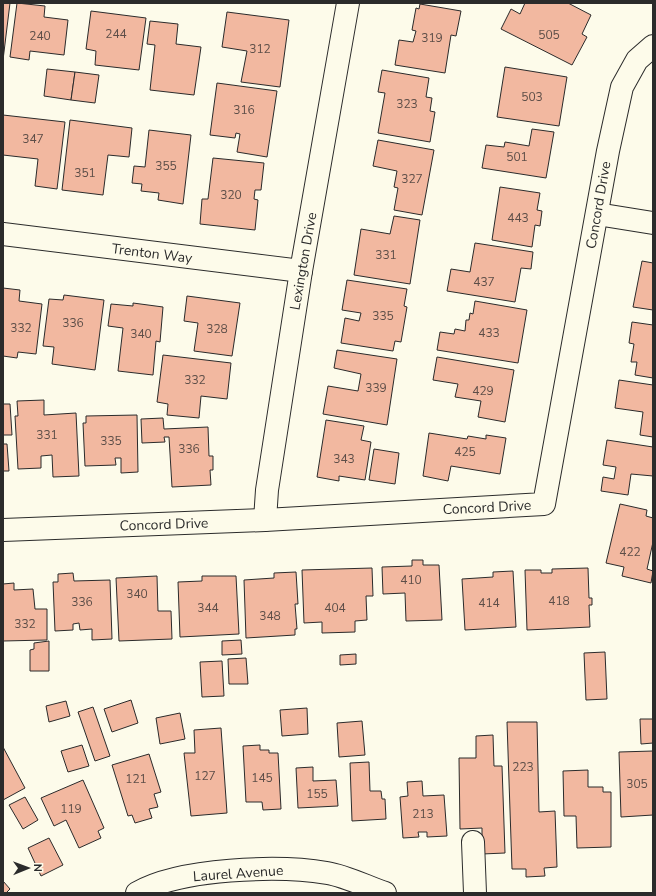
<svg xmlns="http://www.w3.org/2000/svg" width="656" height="896" font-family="'Nunito Sans',sans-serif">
	<rect width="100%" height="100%" fill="#fdfbea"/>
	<g fill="#f2b8a0" stroke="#2b2b2b">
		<path d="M3,3h7l-7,57z"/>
		<path d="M17,3l28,3 -1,11 24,3 -4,35 -34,-4 -1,9 -19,-3z"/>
		<path d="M525,3h43l23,12 -9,19 5,3 -15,28 -71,-36 10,-20 9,5z"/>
		<path d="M420,4l41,7 -5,25 -5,-1 -6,38 -50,-8 4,-25 14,2 3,-11 -4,-1 4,-22 3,1z"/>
		<path d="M91,11l55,7 -7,52 -44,-5 1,-14 -10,-2z"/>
		<path d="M227,12l62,8 -9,67 -39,-5 6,-31 -25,-4z"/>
		<path d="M150,21l28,3 -2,20 25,3 -7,48 -44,-5 5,-45 -8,-1z"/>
		<path d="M505,67l62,10 -8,49 -62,-9z"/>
		<path d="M47,69l28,3 -4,28 -27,-4z"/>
		<path d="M382,70l47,8 -3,19 6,1 -2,13 5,1 -5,30 -52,-9 7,-40 -7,-1z"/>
		<path d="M75,72l24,3 -4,28 -24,-3z"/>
		<path d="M217,83l60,8 -10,66 -30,-5 3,-18 -4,-1 -1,5 -25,-3z"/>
		<path d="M3,115l62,7 -8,67 -22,-3 3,-27 -35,-4z"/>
		<path d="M70,120l62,8 -3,29 -21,-2 -5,40 -41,-5z"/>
		<path d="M532,129l22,3 -8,46 -64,-10 4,-23 18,2 1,-5 24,4z"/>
		<path d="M149,130l42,5 -8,69 -25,-4 1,-7 -18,-2 1,-7 -10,-1 2,-17 11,1z"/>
		<path d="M378,140l56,10 -12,65 -28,-5 4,-22 -4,-1 3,-16 -24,-5z"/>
		<path d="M213,158l51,5 -3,27h-6l-1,9 4,1 -3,30 -55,-6 2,-25h6z"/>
		<path d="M500,187l40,6 -3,17 5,1 -2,15 -5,-1 -3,22 -40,-7z"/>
		<path d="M394,216l26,4 -10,64 -56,-9 7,-46 29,5z"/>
		<path d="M475,243l58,9 -2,17 -10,-1 -6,34 -68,-11 4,-22 19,3z"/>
		<path d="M642,261l11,2v47l-20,-3z"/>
		<path d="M347,280l60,9 -3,17 3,1 -6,35 -6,-1 -2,10 -52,-8 4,-25 14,3 2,-8 -19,-3z"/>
		<path d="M3,288l17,2 -1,11 23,3 -6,50 -18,-2 -1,6 -14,-2z"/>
		<path d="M64,295l40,5 -9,70 -43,-6 2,-17 -11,-1 6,-47 14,1z"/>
		<path d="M187,296l53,7 -8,53 -38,-5 4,-28 -14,-2z"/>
		<path d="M475,301l52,9 -9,53 -81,-13 3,-18 14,2 1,-5 10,2 1,-11h3l1,-7 3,1z"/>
		<path d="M133,303l30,4 -3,35 -4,-1 -3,34 -35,-4 5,-43 -15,-2 3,-22 22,2z"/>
		<path d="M632,322l21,3v53l-18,-3 2,-13h-6l3,-18 -5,-1z"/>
		<path d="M337,350l60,9 -10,66 -64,-11 5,-28 30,5 3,-17 -27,-6z"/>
		<path d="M163,355l68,8 -4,36 -26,-3 -2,22 -32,-3 1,-11 -11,-2z"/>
		<path d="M437,357l77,13 -9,52 -27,-5 3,-16 -26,-4 3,-13 -25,-4z"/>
		<path d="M619,380l34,5v52l-13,-2 3,-23 -28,-4z"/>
		<path d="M44,400v15l32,-2 3,63 -26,1 -1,-22 -11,1v12l-23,1 -3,-53h3l-1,-15z"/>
		<path d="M3,404h7l2,31h-9z"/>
		<path d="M137,415l1,57 -17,1v-15h-6l1,7 -31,1 -2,-43h3v-7z"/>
		<path d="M163,418l1,11 44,-2 1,29h4v14h-3l1,15 -39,2 -3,-50h-5l1,5 -23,1 -1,-24z"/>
		<path d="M326,420l38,6 -3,14 10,2 -6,38 -26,-4v5l-22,-4z"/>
		<path d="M429,433l38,6 1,-3 18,3v-4l20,3 -6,36 -49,-8 -3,15 -25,-5z"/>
		<path d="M607,440l46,7v29l-22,-2 -3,21 -27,-4 2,-14 11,2 2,-12 -13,-2z"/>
		<path d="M3,444h4l2,27h-6z"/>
		<path d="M374,449l25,4 -4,31 -26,-4z"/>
		<path d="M620,504l27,6 -1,6 7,2v24l-6,27 6,2 -2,12 -29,-7 2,-9 -18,-4z"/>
		<path d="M412,560h11v5h16l3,55 -36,1 -1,-28 -22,1 -1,-27 30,-1z"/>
		<path d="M372,568l1,28h-7l1,24 -12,1v11l-33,1v-11l-18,1 -2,-53z"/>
		<path d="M588,568l1,30h3v7h-3l1,22 -63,3 -2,-60h16v3h11v-4z"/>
		<path d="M513,571l3,56 -51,3 -3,-51 31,-2v-5z"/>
		<path d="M296,572l2,32h-3l2,25h-2v6l-49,3 -2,-58 30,-2v-5z"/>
		<path d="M73,573l1,8 36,-1 2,59 -20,1v-11l-12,1 -1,-7 -6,1v6l-18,1 -2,-49h5v-8z"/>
		<path d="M157,576l1,35h13l1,28 -53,2 -3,-63z"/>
		<path d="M202,576h34l3,58 -59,3 -2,-55 24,-1z"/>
		<path d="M14,583v7l19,-1 2,20h12v31l-44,1v-57z"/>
		<path d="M241,640l1,14 -20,1v-14z"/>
		<path d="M49,641v30h-19v-21l4,-1v-6z"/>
		<path d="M605,652l2,47 -21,1 -2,-47z"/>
		<path d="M356,654v10l-16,1v-10z"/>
		<path d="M246,658l2,26h-19l-1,-25z"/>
		<path d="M222,661l2,35 -22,1 -2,-35z"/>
		<path d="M131,700l7,23 -26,9 -8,-23z"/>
		<path d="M66,701l4,15 -21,6 -3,-16z"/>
		<path d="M93,707l17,49 -15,5 -17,-49z"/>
		<path d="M307,708l1,26 -26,2 -2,-26z"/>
		<path d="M180,713l5,26 -25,5 -4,-26z"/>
		<path d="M640,719h13v24l-12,1z"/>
		<path d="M362,721l3,34 -26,2 -2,-34z"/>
		<path d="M507,722h30l2,90 16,-1 2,56 -13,1 1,8 -19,1v-8h-14z"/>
		<path d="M221,728l6,85 -36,3 -7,-63h11l-1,-23z"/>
		<path d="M493,735l1,31h8l3,87 -23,1v-26l-22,1 -1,-71h17v-22z"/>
		<path d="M82,745l7,21 -21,6 -7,-21z"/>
		<path d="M260,745v5h9v3h9l3,56 -18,1 -1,-8h-16l-3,-56z"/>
		<path d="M3,747l22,41 -22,12z"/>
		<path d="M653,751v64l-32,2 -2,-65z"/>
		<path d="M149,754l12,38 -7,2 4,13 -9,2 3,9 -17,5 -3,-8 -4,1 -16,-51z"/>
		<path d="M369,762l1,29h11l1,8h3l1,20 -34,2 -2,-58z"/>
		<path d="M313,767v14l23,-1 2,26 -40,2 -2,-40z"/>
		<path d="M588,770v17h15v5h8v55l-34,1 -1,-32h-12l-1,-45z"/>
		<path d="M83,780l21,48 -6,3 3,7 -22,10 -13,-28 -12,6 -13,-28z"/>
		<path d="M422,781l1,15 21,-1 3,41 -20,1v-5h-9l1,5 -16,1 -3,-41 8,-1 -1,-14z"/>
		<path d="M25,797l13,23 -15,9 -14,-24z"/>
		<path d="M49,838l14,27 -22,11 -13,-28z"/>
		<path d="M3,881l7,8 -4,4h-3z"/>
	</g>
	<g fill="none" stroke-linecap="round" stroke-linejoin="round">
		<defs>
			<g id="minor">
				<path d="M597,214l56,9"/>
				<path d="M3,234l298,37"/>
				<path d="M265,520l2,-30 34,-219 47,-268"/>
				<path d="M3,530l262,-10 279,-16 64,-353 14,-64 15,-27 16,-14"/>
				<path d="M473,842l2,51"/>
				<path d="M137,893c43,-25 142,-28 190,-20 19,3 40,14 58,20"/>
			</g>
		</defs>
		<use href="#minor" stroke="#2b2b2b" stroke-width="24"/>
		<use href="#minor" stroke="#fdfbea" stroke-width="22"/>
	</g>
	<g text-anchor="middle" stroke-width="3" stroke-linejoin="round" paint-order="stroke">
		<g font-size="12" fill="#5d4e48">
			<text x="116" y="38">244</text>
			<text x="549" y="39">505</text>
			<text x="40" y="40">240</text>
			<text x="432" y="42">319</text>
			<text x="260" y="53">312</text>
			<text x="532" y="101">503</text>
			<text x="407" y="108">323</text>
			<text x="244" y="114">316</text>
			<text x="33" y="143">347</text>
			<text x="517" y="161">501</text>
			<text x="166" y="170">355</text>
			<text x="85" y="177">351</text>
			<text x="412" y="183">327</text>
			<text x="231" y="199">320</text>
			<text x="518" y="222">443</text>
			<text x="386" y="259">331</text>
			<text x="484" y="286">437</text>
			<text x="383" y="320">335</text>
			<text x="73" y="327">336</text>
			<text x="21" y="332">332</text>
			<text x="217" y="333">328</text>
			<text x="489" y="337">433</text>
			<text x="141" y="338">340</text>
			<text x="195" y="384">332</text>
			<text x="376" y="392">339</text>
			<text x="483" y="395">429</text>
			<text x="47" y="439">331</text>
			<text x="111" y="445">335</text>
			<text x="189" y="453">336</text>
			<text x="465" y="456">425</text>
			<text x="344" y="463">343</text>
			<text x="630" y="556">422</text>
			<text x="411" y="584">410</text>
			<text x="137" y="598">340</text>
			<text x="559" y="605">418</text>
			<text x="82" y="606">336</text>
			<text x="489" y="607">414</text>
			<text x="208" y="612">344</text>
			<text x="335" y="612">404</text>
			<text x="270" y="620">348</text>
			<text x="25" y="628">332</text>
			<text x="523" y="771">223</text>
			<text x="205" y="780">127</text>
			<text x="262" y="782">145</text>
			<text x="136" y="783">121</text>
			<text x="637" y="788">305</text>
			<text x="317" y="798">155</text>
			<text x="71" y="813">119</text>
			<text x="423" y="818">213</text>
		</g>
		<g font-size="14" fill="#2b2b2b" stroke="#fdfbea">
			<text transform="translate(598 205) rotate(-80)" y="5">Concord Drive</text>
			<text transform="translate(152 253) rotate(7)" y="5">Trenton Way</text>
			<text transform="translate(303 261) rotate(-80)" y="5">Lexington Drive</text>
			<text transform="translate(487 507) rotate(-3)" y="5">Concord Drive</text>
			<text transform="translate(164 524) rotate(-2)" y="5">Concord Drive</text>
			<text transform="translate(238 873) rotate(-4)" y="5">Laurel Avenue</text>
		</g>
	</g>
	<rect width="656" height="896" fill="none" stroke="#2b2b2b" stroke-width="8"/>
	<g transform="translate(28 868) rotate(89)" stroke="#fdfbea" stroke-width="3" paint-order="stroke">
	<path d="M0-3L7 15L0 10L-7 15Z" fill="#2b2b2b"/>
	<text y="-6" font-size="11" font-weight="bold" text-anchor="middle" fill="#2b2b2b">N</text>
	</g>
</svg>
